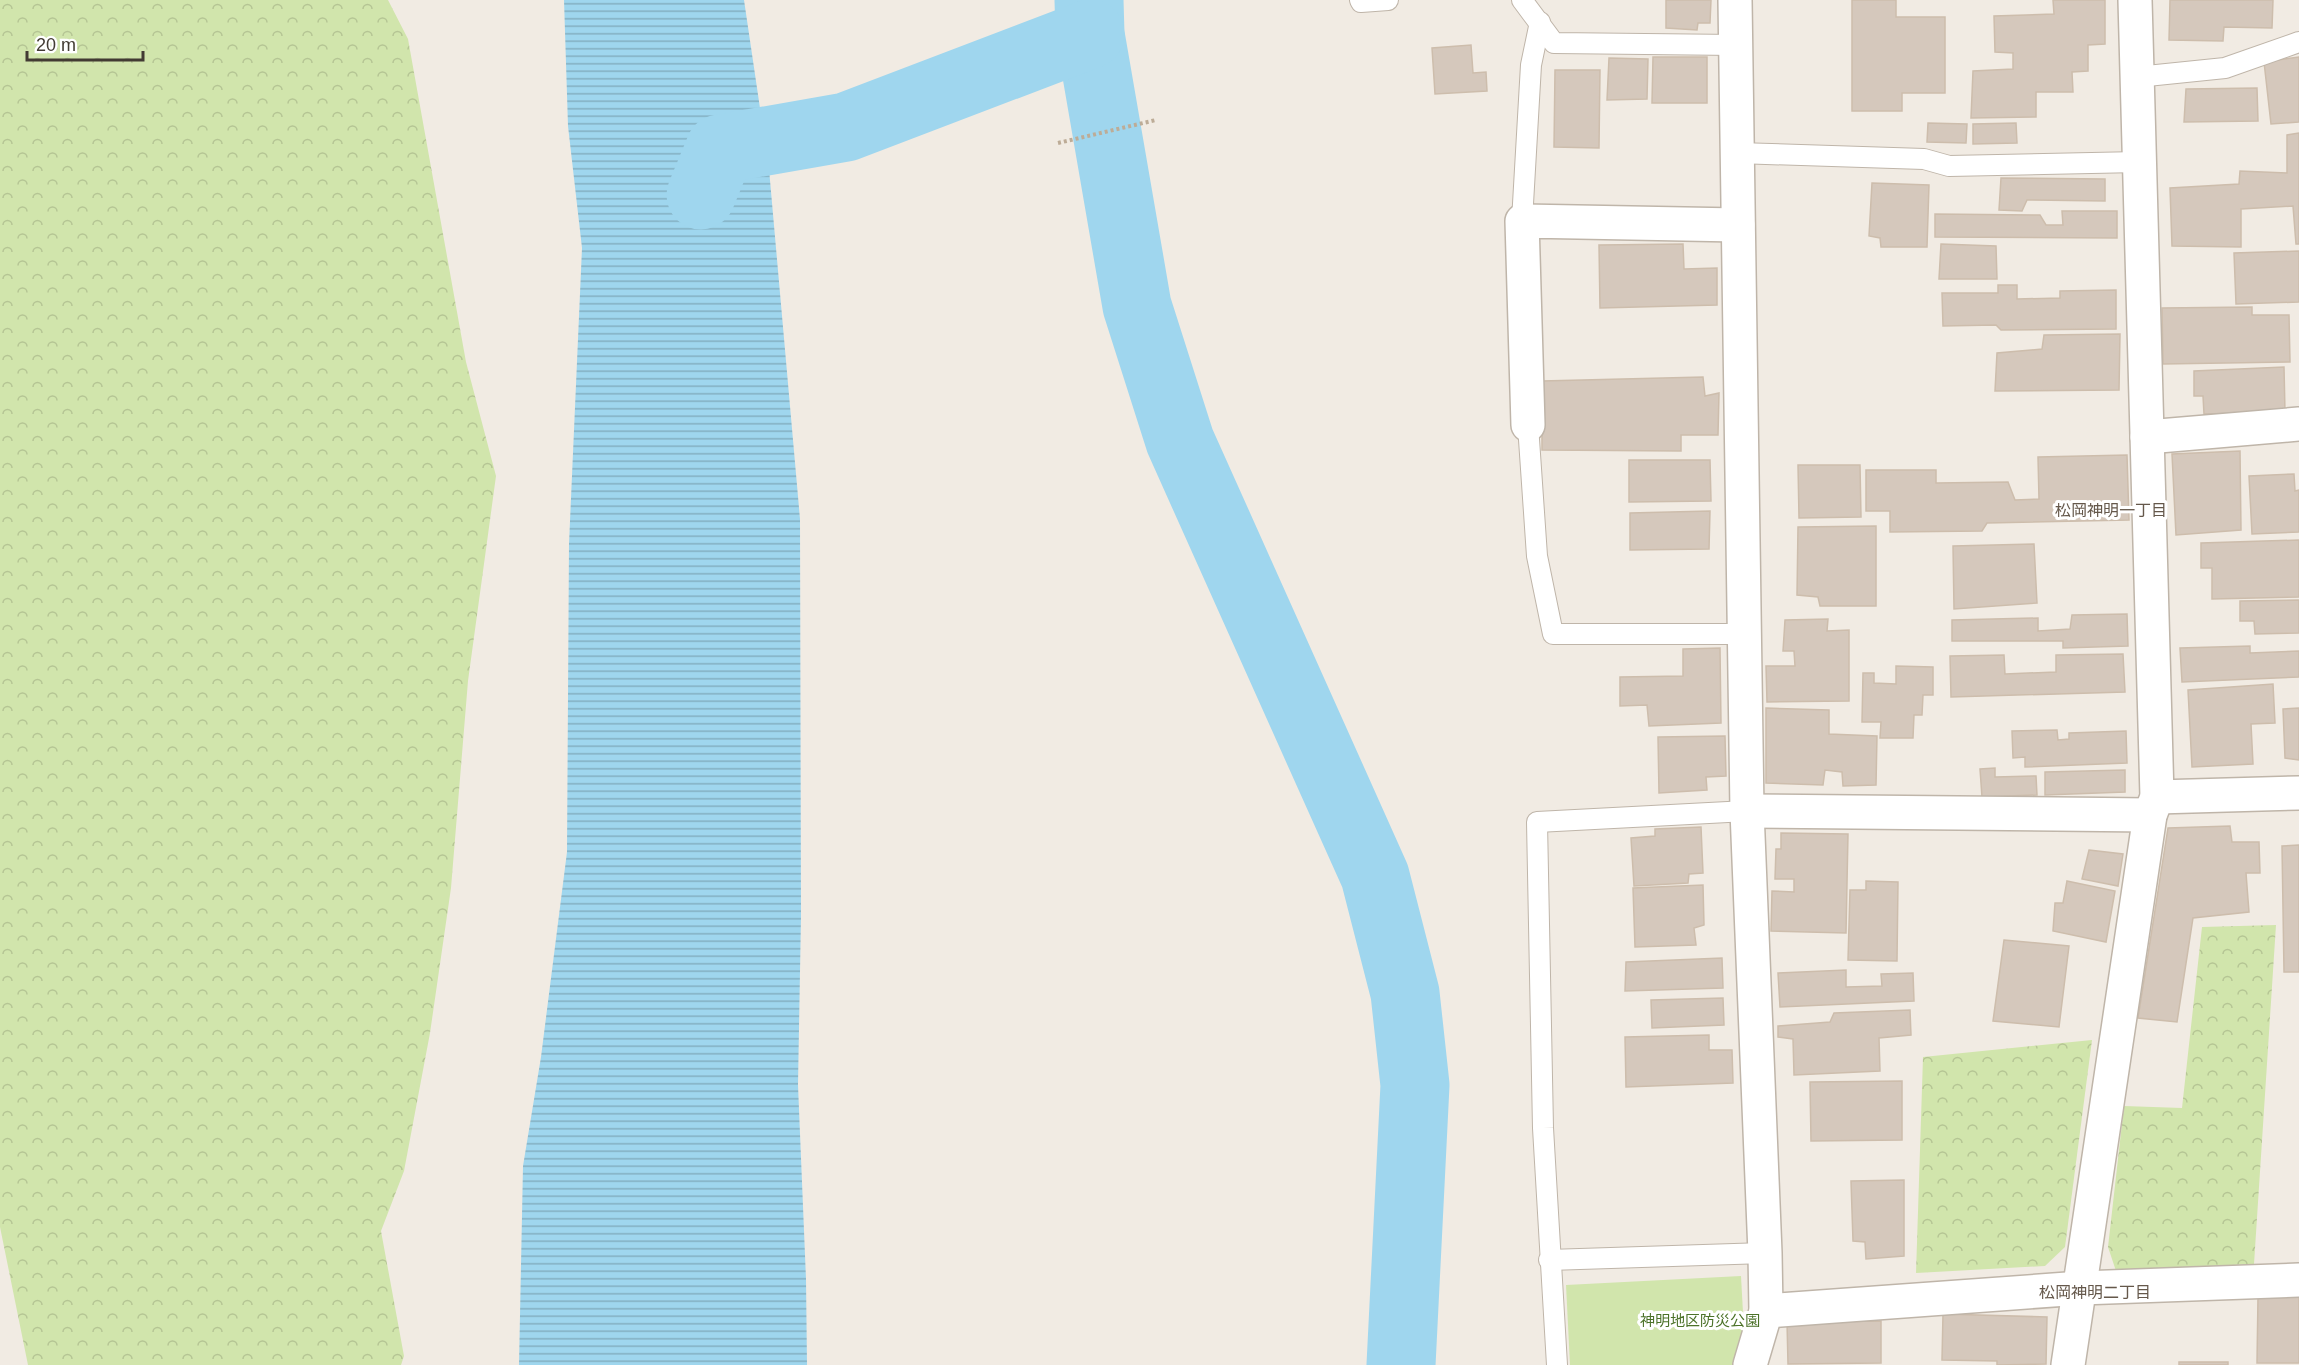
<svg xmlns="http://www.w3.org/2000/svg" width="2299" height="1365" font-family="Helvetica,'Noto Sans JP',sans-serif">
	<defs>
		<pattern id="forest-crowns" width="20" height="18" patternUnits="userSpaceOnUse" patternTransform="scale(1.5)"><rect width="20" height="18" fill="#d1e5ac"/><path d="M2 6a3 3 0 1 1 6 0M12 15a3 3 0 1 1 6 0" fill="none" stroke="#b5c594"/></pattern>
		<pattern id="water-rules" width="6" height="5" patternUnits="userSpaceOnUse" patternTransform="scale(1.5)"><rect width="6" height="5" fill="#9fd6ee"/><path d="M0 2.5h6" fill="none" stroke="#83afc1"/></pattern>
	</defs>
	<rect width="100%" height="100%" fill="#f1ebe3"/>
	<g fill="url(#forest-crowns)">
		<path d="M0,0h388l20,39 58,323 30,114 -28,205 -17,207 -21,145 -26,138 -23,60 23,125 -3,9h-373l-28,-138z"/>
		<path d="M2276,925l-22,339 -138,7 -8,-24 16,-141 58,2 20,-181z"/>
		<path d="M2092,1040l-27,207 -20,19 -129,7 7,-216z"/>
	</g>
	<path fill="#d1e5ac" d="M1741,1276l3,55 -11,34h-163l-4,-80z"/>
	<path fill="url(#water-rules)" d="M564,0h180l25,169 31,350 1,397 -3,169 8,194 1,86h-288l4,-199 18,-109 26,-205 2,-308 13,-296 -14,-122z"/>
	<g fill="none" stroke-linecap="round" stroke-linejoin="round">
		<g stroke="#9fd6ee" stroke-width="69">
			<path d="M1089,0l1,34 47,272 43,135 195,435 30,117 10,92 -14,280"/>
			<path d="M701,195l19,-46 126,-22 244,-93"/>
		</g>
	</g>
	<g fill="#d5c8bc" stroke="#cdbdac" stroke-width="1.5">
		<path d="M1666,0h45l-1,23h-12l-1,7 -31,-2z"/>
		<path d="M1852,0h44v17h49v76h-43v18h-50z"/>
		<path d="M2053,0h52v44l-17,1v26l-16,1 1,20h-37v25l-65,1 2,-47 40,-2v-16l-18,-1 -1,-36 60,-2z"/>
		<path d="M2170,0h103l-1,28 -48,-1 -1,14 -54,-1z"/>
		<path d="M1471,45l2,28 13,-1 1,19 -52,3 -3,-46z"/>
		<path d="M1653,57h54v46h-55z"/>
		<path d="M2299,57v65l-28,2 -7,-62z"/>
		<path d="M1609,58l39,1 -1,40 -40,1z"/>
		<path d="M1555,70h45l-1,78 -45,-1z"/>
		<path d="M2257,88l1,33 -74,1 2,-33z"/>
		<path d="M1928,123l39,1 -1,19 -39,-1z"/>
		<path d="M2016,123l1,20 -44,1v-20z"/>
		<path d="M2299,133v111h-3l-3,-38 -52,3v38l-69,-1 -2,-58 69,-4 1,-13 47,2v-38z"/>
		<path d="M2001,178l104,1v22l-78,-1 -5,11 -23,-1z"/>
		<path d="M1872,183l57,2 -2,62h-46l-1,-9 -11,-2z"/>
		<path d="M2062,211h55v27l-182,-1v-23l105,1 6,10h17z"/>
		<path d="M1683,244l1,25 33,-1v37l-117,3 -1,-63z"/>
		<path d="M1941,244l55,2 1,33h-58z"/>
		<path d="M2299,251v51l-63,2 -2,-51z"/>
		<path d="M1998,285h19v14l43,-1v-7l56,-1v39l-115,1 -5,-5 -53,1 -1,-33h56z"/>
		<path d="M2252,307v8h37l1,47 -127,2 -1,-56z"/>
		<path d="M2120,334l-1,56 -124,1 2,-38 45,-4 2,-14z"/>
		<path d="M2284,367l1,45 -81,2 -1,-18h-9v-25z"/>
		<path d="M1703,377l2,19 14,-3 -1,42h-37v16l-139,-1v-69z"/>
		<path d="M2240,451l1,79 -65,5 -4,-81z"/>
		<path d="M2127,455l2,65 -142,3 -5,8 -92,1v-21h-24v-41h70v13l72,-1 7,18 24,-1 -1,-42z"/>
		<path d="M1629,460h81l1,41 -82,1z"/>
		<path d="M1798,465h62l1,52 -62,1z"/>
		<path d="M2294,474l1,17 4,-1v42l-47,2 -3,-58z"/>
		<path d="M1710,511l-1,38 -79,1v-37z"/>
		<path d="M1876,526v80h-56l-2,-9 -21,-2 1,-68z"/>
		<path d="M2299,540v57l-87,2v-31h-11v-25z"/>
		<path d="M2034,544l3,59 -83,6 -1,-63z"/>
		<path d="M2299,600v33l-44,1 -1,-13h-14v-20z"/>
		<path d="M2127,614l1,32 -65,2v-7h-111v-21l86,-2v13l32,-2 2,-14z"/>
		<path d="M1828,619l-1,12 22,-1v71l-82,1 -1,-36h29l-1,-15h-11l2,-31z"/>
		<path d="M2250,646v7l49,-2v26l-117,5 -2,-34z"/>
		<path d="M1720,648l1,75 -72,3 -2,-21 -27,1v-29l63,-1v-27z"/>
		<path d="M2123,654l2,38 -174,5 -1,-41 54,-1 1,19 51,-2v-17z"/>
		<path d="M1896,666l37,1v28h-10l-1,20h-8l-1,23h-33l1,-16h-19l1,-49h11v10l22,1z"/>
		<path d="M2273,684l2,39 -24,1 2,40 -61,3 -4,-77z"/>
		<path d="M1766,708l63,2v24l48,2 -1,49 -33,1 -1,-14 -17,-2 -2,15 -57,-2z"/>
		<path d="M2299,708v52l-14,-2 -2,-49z"/>
		<path d="M2057,730l1,10 11,-1v-6l57,-2 1,32 -102,4v-10l-12,1 -1,-27z"/>
		<path d="M1725,736l1,40 -20,1 1,13 -48,3 -1,-56z"/>
		<path d="M1995,768v9l41,-1 1,19 -55,2 -2,-28z"/>
		<path d="M2125,770v22l-80,3v-23z"/>
		<path d="M2230,826l2,16h27l1,31h-14l3,39 -56,6 -16,104 -39,-4 30,-190z"/>
		<path d="M1701,827l2,46 -14,1 -1,9 -54,3 -3,-48 24,-2v-7z"/>
		<path d="M1781,833l67,1 -2,99 -75,-2 1,-40 22,1v-13h-19l1,-30h5z"/>
		<path d="M2299,845v127h-15l-2,-126z"/>
		<path d="M2089,850l34,4 -5,32 -36,-7z"/>
		<path d="M1866,881l32,1 -1,79 -49,-1 2,-70h16z"/>
		<path d="M2067,881l48,10 -9,51 -53,-11 2,-28h8z"/>
		<path d="M1703,885l1,40 -10,3 2,17 -61,2 -2,-59z"/>
		<path d="M2004,940l65,6 -10,81 -66,-6z"/>
		<path d="M1722,958l1,30 -98,3 1,-29z"/>
		<path d="M1846,970v17l36,-1 -1,-12 32,-1 1,28 -134,6 -2,-34z"/>
		<path d="M1723,998l1,27 -72,3 -1,-28z"/>
		<path d="M1910,1010l1,25 -32,3 1,33 -86,4 -1,-36 -15,-2v-11l52,-4 4,-9z"/>
		<path d="M1709,1035v15h23l1,33 -107,4 -1,-50z"/>
		<path d="M1902,1081v59l-91,1 -1,-59z"/>
		<path d="M1904,1180v76l-38,3 -1,-17 -12,-1 -2,-60z"/>
		<path d="M2258,1297h41v66h-42z"/>
		<path d="M1943,1314l104,3 -1,47 -49,1v-4l-55,-1z"/>
		<path d="M1881,1321v42l-93,1 -1,-42z"/>
		<rect x="2179" y="1362" width="49" height="3"/>
	</g>
	<g fill="none" stroke-linecap="round" stroke-linejoin="round">
		<defs>
			<g id="service">
				<path d="M1360,0l1,2 27,-2"/>
				<path d="M1522,0l32,43 182,2"/>
				<path d="M2137,77l88,-9 74,-26"/>
				<path d="M1737,153l187,6 25,7 190,-4"/>
				<path d="M1522,221l9,-156 9,-43"/>
				<path d="M1528,425l9,131 16,78h191"/>
				<path d="M1549,1260l216,-7"/>
				<path d="M1557,1365l-14,-237 -6,-306 210,-11"/>
			</g>
			<g id="minor">
				<path d="M1735,0l12,811 18,442 1,58 -16,54"/>
				<path d="M1528,425l-6,-204 216,4"/>
				<path d="M2147,437l152,-13"/>
				<path d="M2157,797l142,-4"/>
				<path d="M1747,811l403,4"/>
				<path d="M1766,1311l315,-23 218,-8"/>
				<path d="M2068,1365l82,-550 7,-18 -22,-797"/>
			</g>
		</defs>
		<use href="#service" stroke="#bfb5a9" stroke-width="22"/>
		<use href="#minor" stroke="#bfb5a9" stroke-width="36"/>
		<path stroke="#bdac97" stroke-width="4" stroke-dasharray="3 3" stroke-linecap="butt" d="M1058,143l98,-23"/>
		<use href="#service" stroke="#fff" stroke-width="20"/>
		<use href="#minor" stroke="#fff" stroke-width="33"/>
	</g>
	<g text-anchor="middle" stroke-width="6" stroke-linejoin="round" paint-order="stroke">
		<g font-size="15" fill="#4c7229" stroke="#fff">
			<text x="1700" y="1326">神明地区防災公園</text>
		</g>
		<g font-size="16" fill="#65584b" stroke="#fff">
			<text x="2111" y="516">松岡神明一丁目</text>
			<text x="2095" y="1298">松岡神明二丁目</text>
		</g>
	</g>
	<path d="M27 51v9h116v-9" fill="none" stroke="#423b33" stroke-width="3"/>
	<text x="36" y="51" font-size="18" fill="#423b33" stroke="#ffffff" stroke-width="4.5" paint-order="stroke">20 m</text>
</svg>
